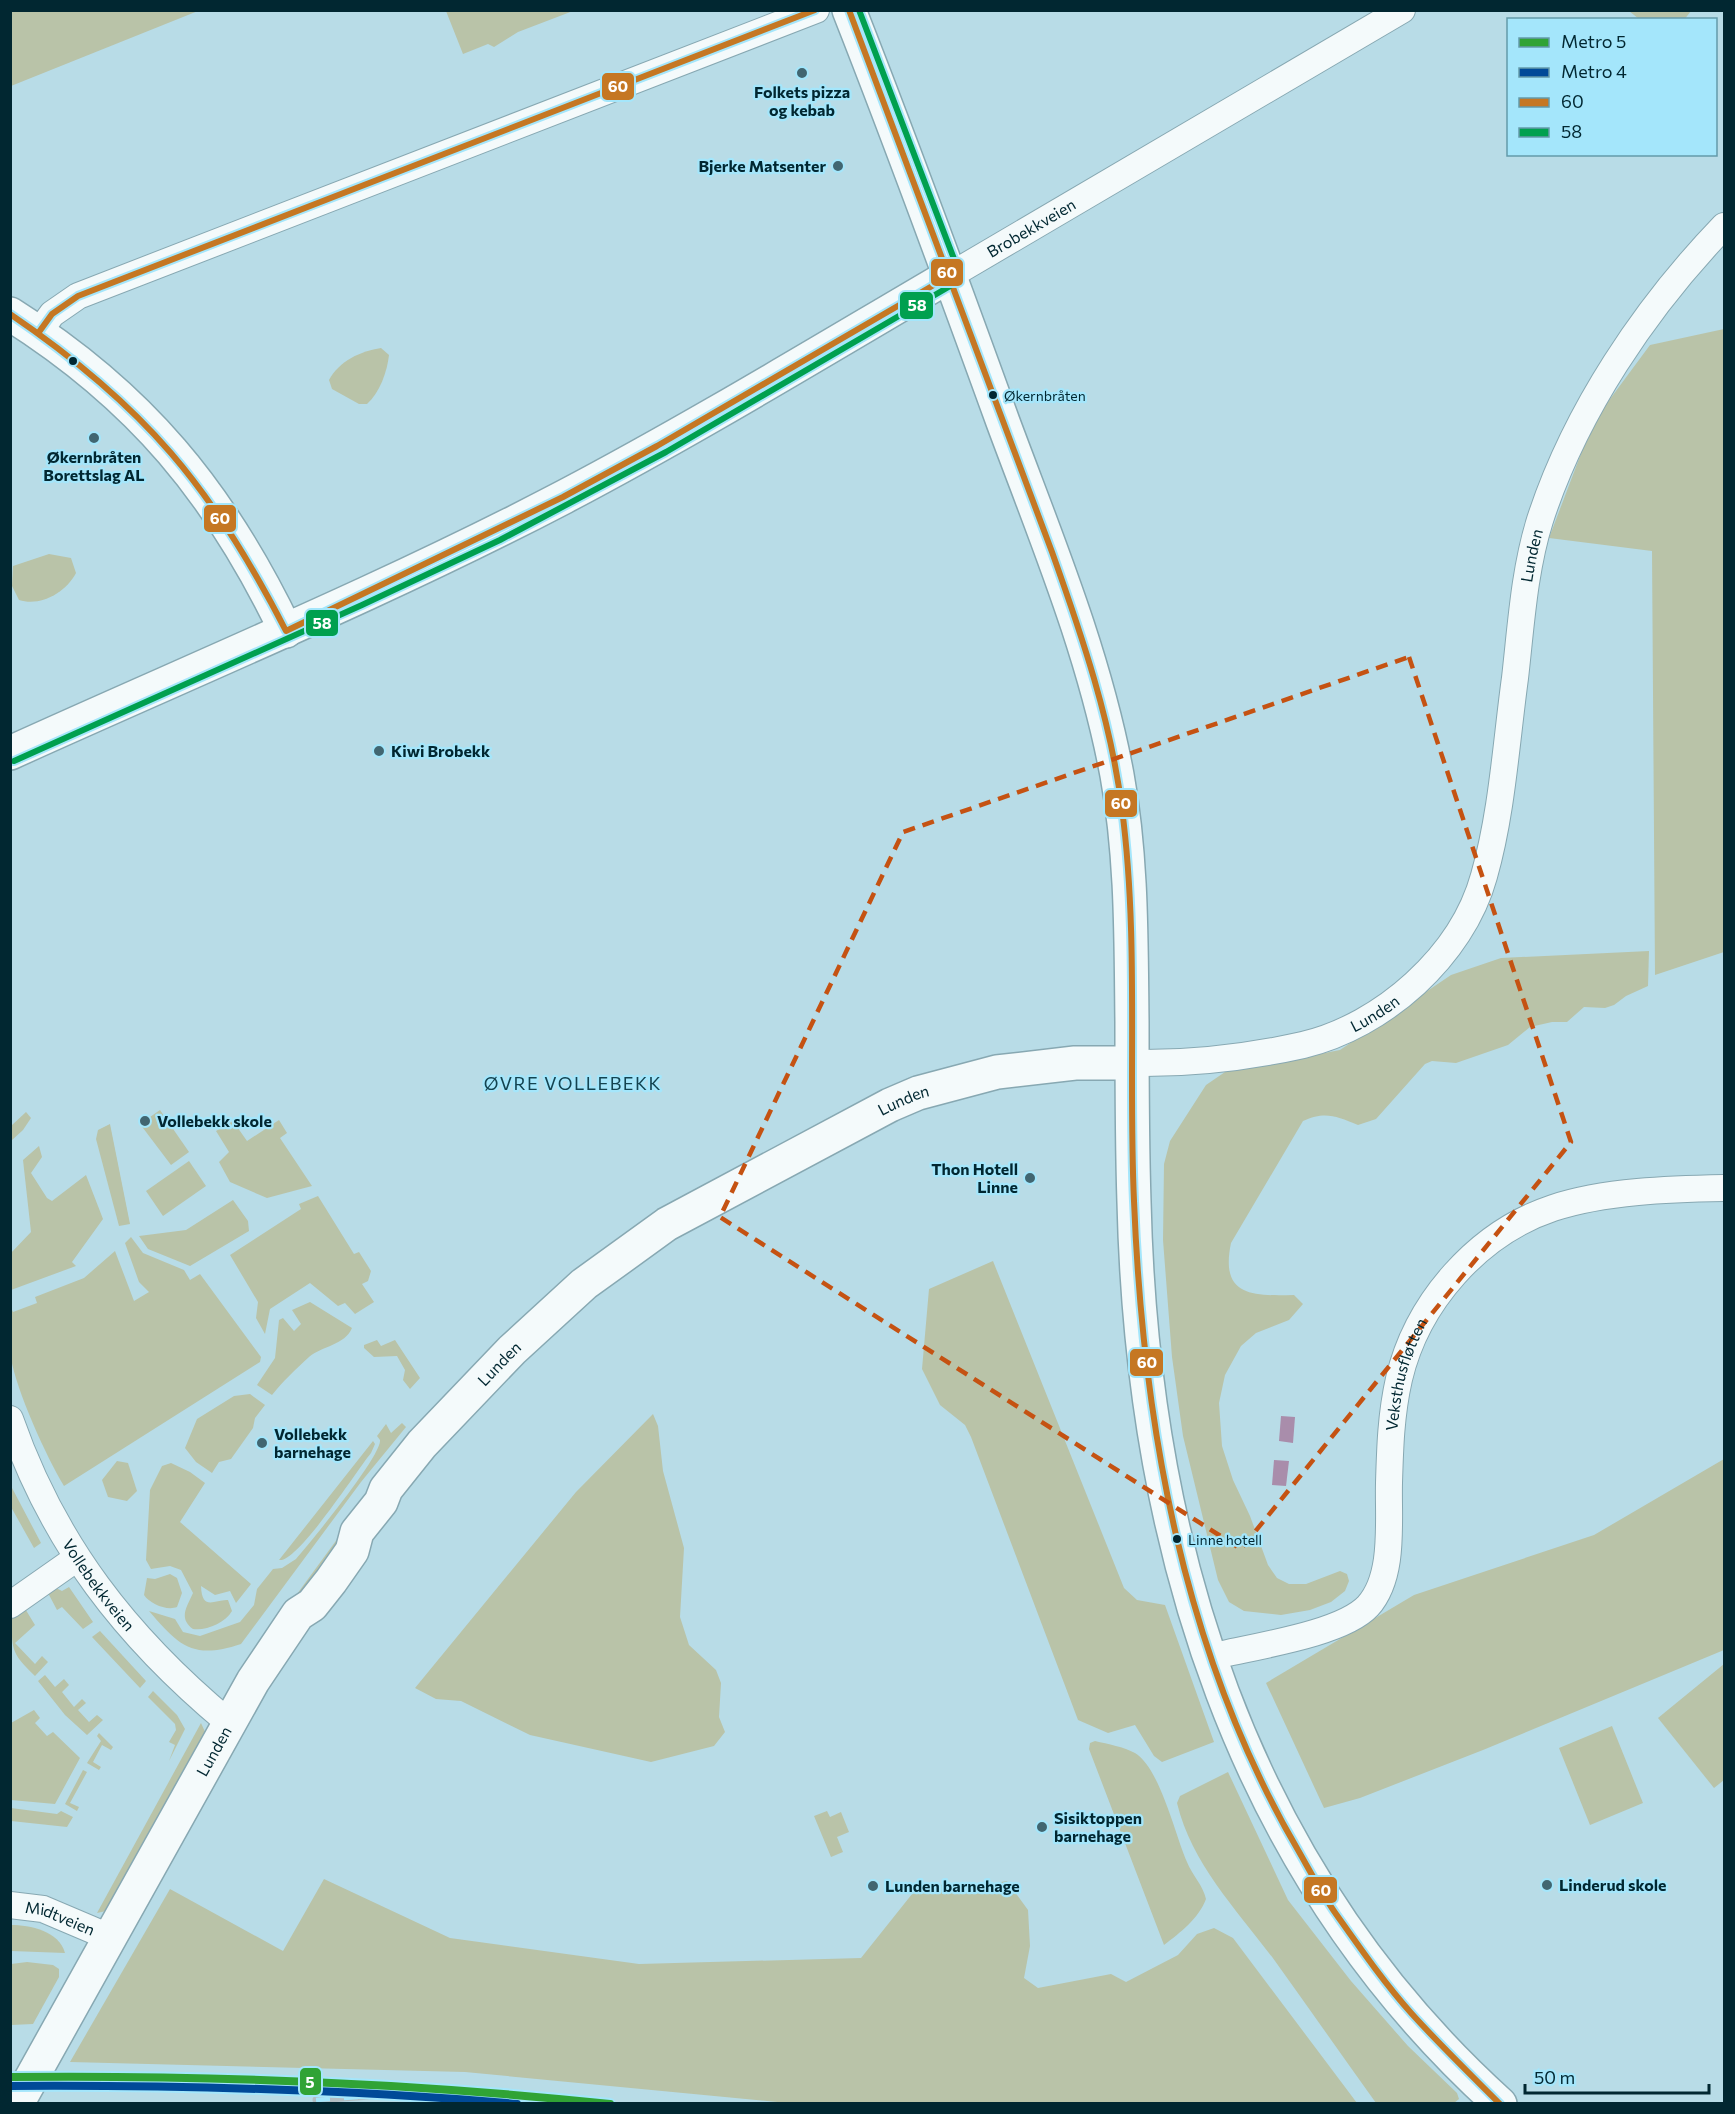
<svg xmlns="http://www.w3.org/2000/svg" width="1735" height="2114" font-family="Commissioner,sans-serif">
	<rect width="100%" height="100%" fill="#b8dce7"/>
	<g fill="#b9c3a8">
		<path d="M11,10h187v1l-187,75z"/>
		<path d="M446,11h127l-55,21 -24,15 -6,-3 -25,10z"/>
		<path d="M1629,11h62l-7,9 -45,-1z"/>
		<path d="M1724,329v623l-69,23 -3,-424 -103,-13 44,-116 57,-77z"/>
		<path d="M381,348l8,7c-2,17 -9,37 -22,49h-8l-27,-15 -3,-9c10,-19 32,-29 52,-32z"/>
		<path d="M49,554l22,4 5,15c-10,19 -35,34 -57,27l-7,-14 1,-20z"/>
		<path d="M1649,951l-1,35 -22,10 -12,9 -9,3 -21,-1 -17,15h-15l-22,5 -22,18 -52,18 -24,-2 -7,3 -49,55 -18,6c-22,-9 -33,-14 -55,-4l-72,122c-11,53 20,53 63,52l9,9 -14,16 -33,13 -15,13 -16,29 -6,28 3,43 11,34 17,36 18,49 9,13 12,6h17l34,-13 7,3 2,7 -4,10 -14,11 -21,8 -29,5 -37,-4 -15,-9 -11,-22 -35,-144 -11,-79 -9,-117 1,-76 6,-23 36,-56 19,-13 115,-22 111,-75 50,-17z"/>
		<path d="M160,1110l29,42 -18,13 -31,-41z"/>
		<path d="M26,1112l5,6 -8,12 -12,11v-15z"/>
		<path d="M279,1120l8,13 -7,5 32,48 -45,12 -37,-16 -11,-20 10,-10 -13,-21 17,-10 14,20z"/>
		<path d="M110,1124l20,100 -11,2 -23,-87 2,-9z"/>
		<path d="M39,1146l3,11 -11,16 16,25 5,3 34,-26 17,44 -31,43 4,4 -65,24v-37l20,-21 -8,-72z"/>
		<path d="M189,1161l17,25 -43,30 -17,-25z"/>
		<path d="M318,1196l36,58 5,-2 12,19 -3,10 -6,3 12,18 -19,12 -10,-11 -7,3 -28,-23 -40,26 -5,25 -9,-16 2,-16 -28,-47 71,-46 -2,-5z"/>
		<path d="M233,1200l15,21 1,10 -59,35 -42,-17 -9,-13 47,-6z"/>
		<path d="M131,1237l12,16 41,17 6,10 10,-6 61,83 -1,5 -196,124c-17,-28 -48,-96 -53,-128 -3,-16 -1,-34 0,-50l2,4 24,-9 -2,-6 49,-19 31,-27 19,50 15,-9 -10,-10 -14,-39z"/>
		<path d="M993,1261l131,327 13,12 28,5 49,137 -52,20 -8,-6 -19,-31 -27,8 -30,-13 -107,-283 -6,-12 -25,-20 -18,-36 7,-80z"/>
		<path d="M310,1302l42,26c-7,17 -30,18 -43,29 -14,13 -26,24 -37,38l-15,-10 18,-27 4,-38 4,-2 11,13 7,-7 -9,-14z"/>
		<path d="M377,1340l4,6 14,-6 25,38 -10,11 -7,-9 2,-10 -8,-14 -23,1 -10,-9v-3z"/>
		<path d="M250,1394l15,11 -10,13 -2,10 -22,31 -12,3 -7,11 -16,-11 -11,-14 12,-29 37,-23z"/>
		<path d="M653,1414l5,12 5,45 21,77 -4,69 9,28 27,25 5,13 -2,34 6,15 -11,14 -63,16 -121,-27 -69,-34 -25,-2 -21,-11 161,-196z"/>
		<path d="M402,1423l4,4 -45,55 -120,162c-48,16 -62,2 -92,-33l26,8 8,13 17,4 40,-14 14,-17 3,-16 16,-20 9,-1 14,-9c14,-16 86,-104 84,-119l-3,-4 9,-12 5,9z"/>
		<path d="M373,1441l2,3 -4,9c-14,17 -74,111 -92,107z"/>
		<path d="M1724,1459v191l-241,100 -123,48 -36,10 -58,-125 148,-88 180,-60z"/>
		<path d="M117,1461l11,2 9,28 -10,10 -19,-4 -6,-17z"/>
		<path d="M171,1463l19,9 15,11 -25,39 71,62 -15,19 -6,-12 -15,4 -14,-9c1,26 14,13 27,14l4,11c-7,12 -26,20 -39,18 -15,-11 -6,-22 0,-36l-12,-23 -11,-4 -19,3 -5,-9 4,-70 12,-24z"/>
		<path d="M11,1486l30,57 -7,5 -23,-41z"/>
		<path d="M349,1523l-5,24 -55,58z"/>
		<path d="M170,1574l7,4 5,15 -5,14c-10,4 -27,-3 -33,-12l3,-17 8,1z"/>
		<path d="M69,1587l24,35 -10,7 -21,-22 -5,3 -9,-17 8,-5 6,3z"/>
		<path d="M24,1607l11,18 -20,18 20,21 7,-8 6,6 -13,14c-26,-25 -22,-27 -24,-60z"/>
		<path d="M100,1631l46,50 -6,7 -48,-51z"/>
		<path d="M1724,1664v116l-10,8 -56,-70z"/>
		<path d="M45,1675l10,12 9,-8 5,6 -7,7 12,15 8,-8 4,4 -8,7 11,12 8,-7 6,5 -16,15 -22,-20 -27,-34z"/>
		<path d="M153,1691l24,24 8,14 -16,32 6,-16 -6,-3 7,-12 -1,-6 -27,-27z"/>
		<path d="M34,1710l6,8 -5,5 12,13 6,-4 27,26 -25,46 -44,-4v-77z"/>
		<path d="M201,1723l5,11 -100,177 -9,2z"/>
		<path d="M1612,1726l31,77 -53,22 -31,-77z"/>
		<path d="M99,1733l14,14 -2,3 -9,-5 -9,17 8,5 -2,3 -12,-7 14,-22 -4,-5z"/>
		<path d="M1095,1741c13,3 29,6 40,12 25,15 40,82 52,109 5,13 16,23 19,37 -7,19 -26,34 -42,46l-75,-196 1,-6z"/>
		<path d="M83,1770l4,2 -17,31 9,4 -2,4 -12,-7z"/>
		<path d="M1228,1772l60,128 63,81 57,65 49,47 2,6 -5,4h-78c-34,-47 -67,-95 -101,-142 -37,-50 -83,-96 -98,-158l3,-7z"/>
		<path d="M11,1808l46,6 4,-3 12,6 -6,10 -56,-6z"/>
		<path d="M827,1811l3,6 11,-5 8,20 -12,5 6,15 -12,5 -17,-41z"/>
		<path d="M324,1879l126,59 189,26 222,-6 59,-74 57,2 30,-5 21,29 2,36 -6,32 14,10 73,-14 15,8 52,-27 19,-21 17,-6 19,10 124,165 -559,1 -333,-32 -395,-10 100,-173 113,62z"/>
		<path d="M11,1925c19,0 48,6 54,28l-54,-2z"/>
		<path d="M27,1962l26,3 6,4v8l-26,47 -22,1v-61z"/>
	</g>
	<g fill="#a98dab">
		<path d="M1281,1416l14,1 -2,26 -14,-2z"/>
		<path d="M1274,1460l15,1 -3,25 -14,-1z"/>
	</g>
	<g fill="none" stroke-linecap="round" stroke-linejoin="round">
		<defs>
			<g id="street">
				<path id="s1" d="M951,275l451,-265"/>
				<path d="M39,332l13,-18 26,-18 738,-286"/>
				<path id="s2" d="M1133,1063c55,1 116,-6 170,-18 80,-19 159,-89 181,-169 18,-63 22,-132 31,-198 6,-52 9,-107 25,-158 35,-108 105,-212 184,-294"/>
				<path id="s3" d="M10,1419c44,126 116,218 218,303"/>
				<path d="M10,1605l67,-47"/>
				<path id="s4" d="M1210,1657c39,-10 131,-22 158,-51 27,-30 20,-85 21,-123 1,-35 2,-69 10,-104 18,-77 79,-146 154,-171 51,-17 118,-19 171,-20"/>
				<path id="s5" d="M10,1905l33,4 66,28"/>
			</g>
			<g id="secondary">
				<path d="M849,10c54,137 104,274 154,412 43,116 91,230 114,353 15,82 14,164 15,247 0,60 0,120 2,180 8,341 106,667 366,902"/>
				<path d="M10,314c130,82 210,179 276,317"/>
				<path d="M10,753c185,-84 374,-162 554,-256 131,-69 259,-147 387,-222"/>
				<path id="s6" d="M17,2104l236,-423 45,-67 14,-9 19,-24 21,-30 5,-19 24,-30 5,-13 36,-45 90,-94 72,-66 83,-60 223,-119 28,-12 79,-21 78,-9h58"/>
			</g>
		</defs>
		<use href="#street" stroke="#87a8b2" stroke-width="28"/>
		<use href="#secondary" stroke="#87a8b2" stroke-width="36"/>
		<use href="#street" stroke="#f4fafb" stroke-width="26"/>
		<use href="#secondary" stroke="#f4fafb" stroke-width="33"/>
		<defs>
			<path id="rail" d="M316,2100l148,-11"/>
		</defs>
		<use href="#rail" stroke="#b3bec2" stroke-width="7"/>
		<use href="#rail" stroke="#a4e6fb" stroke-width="4.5" stroke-dasharray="14" stroke-linecap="butt"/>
		<defs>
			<g id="bus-1">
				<path d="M849,10l203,542c30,84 59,169 70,257 17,130 6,262 12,392 9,225 49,452 164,649 12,21 24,44 38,64 24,34 49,70 76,100 28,31 58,60 88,90"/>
				<path d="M10,314c134,91 203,174 276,317l277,-134 94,-51 294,-171"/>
				<path d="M39,332l13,-18 26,-18 737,-286"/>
			</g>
			<path id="bus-2" d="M14,761l348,-156 138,-65 166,-88 291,-170 2,-10 -100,-262"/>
		</defs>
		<use href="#bus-1" stroke="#a4e6fb" stroke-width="10"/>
		<use href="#bus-2" stroke="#a4e6fb" stroke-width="10"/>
		<use href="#bus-1" stroke="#c57723" stroke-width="6"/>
		<use href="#bus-2" stroke="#00a04f" stroke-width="6"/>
		<defs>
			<path id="metro-1" d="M10,2077c201,-2 400,6 600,27"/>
			<path id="metro-2" d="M10,2086c170,-1 338,3 507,18"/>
		</defs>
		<use href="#metro-1" stroke="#a4e6fb" stroke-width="12"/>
		<use href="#metro-2" stroke="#a4e6fb" stroke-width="12"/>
		<use href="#metro-1" stroke="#30a335" stroke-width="8"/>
		<use href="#metro-2" stroke="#004a98" stroke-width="8"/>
	</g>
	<path fill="none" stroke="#c55212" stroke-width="4.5" stroke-dasharray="12 8" stroke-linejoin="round" d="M1409,657l162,485 -330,407 -521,-332 183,-385z"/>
	<g fill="#416671" stroke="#a4e6fb" stroke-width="2">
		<circle cx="802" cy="73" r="6"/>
		<circle cx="838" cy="166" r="6"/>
		<circle cx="94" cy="438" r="6"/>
		<circle cx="379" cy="751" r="6"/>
		<circle cx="145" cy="1121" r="6"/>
		<circle cx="1030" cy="1178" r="6"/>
		<circle cx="262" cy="1443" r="6"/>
		<circle cx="1042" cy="1827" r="6"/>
		<circle cx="1547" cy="1885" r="6"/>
		<circle cx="873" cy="1886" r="6"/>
	</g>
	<g fill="#012731" stroke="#a4e6fb" stroke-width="2">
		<circle cx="73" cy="361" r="5"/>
		<circle cx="993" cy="395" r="5"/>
		<circle cx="1177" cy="1539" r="5"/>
	</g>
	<g text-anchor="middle" stroke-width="4.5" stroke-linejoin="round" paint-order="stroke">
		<g font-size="14" fill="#012731" stroke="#a4e6fb" text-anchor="start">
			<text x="1004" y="401">Økernbråten</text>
			<text x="1188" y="1545">Linne hotell</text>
		</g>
		<g font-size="16" font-weight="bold" fill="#012731" stroke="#a4e6fb" text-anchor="start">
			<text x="802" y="98" text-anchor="middle">Folkets pizza<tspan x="802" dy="18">og kebab</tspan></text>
			<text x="826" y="172" text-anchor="end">Bjerke Matsenter</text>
			<text x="94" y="463" text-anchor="middle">Økernbråten<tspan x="94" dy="18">Borettslag AL</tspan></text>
			<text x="391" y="757">Kiwi Brobekk</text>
			<text x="157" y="1127">Vollebekk skole</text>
			<text x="1018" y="1175" text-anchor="end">Thon Hotell<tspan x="1018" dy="18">Linne</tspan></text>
			<text x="274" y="1440">Vollebekk<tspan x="274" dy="18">barnehage</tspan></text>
			<text x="1054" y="1824">Sisiktoppen<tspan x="1054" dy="18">barnehage</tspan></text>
			<text x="1559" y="1891">Linderud skole</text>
			<text x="885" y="1892">Lunden barnehage</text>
		</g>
		<g font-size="16" fill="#012731" stroke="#a4e6fb">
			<text dy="6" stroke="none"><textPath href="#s1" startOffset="93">Brobekkveien</textPath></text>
			<text dy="6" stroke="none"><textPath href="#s2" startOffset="754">Lunden</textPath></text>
			<text dy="6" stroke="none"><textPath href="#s2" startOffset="250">Lunden</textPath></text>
			<text dy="6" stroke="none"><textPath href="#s6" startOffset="1376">Lunden</textPath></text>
			<text dy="6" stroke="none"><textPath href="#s6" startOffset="890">Lunden</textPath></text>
			<text dy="6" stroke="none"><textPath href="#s4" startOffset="406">Veksthusfløtten</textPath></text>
			<text dy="6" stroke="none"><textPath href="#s3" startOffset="189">Vollebekkveien</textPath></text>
			<text dy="6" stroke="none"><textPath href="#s6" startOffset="404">Lunden</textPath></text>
			<text dy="6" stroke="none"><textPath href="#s5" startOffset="52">Midtveien</textPath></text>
		</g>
		<g font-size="18" letter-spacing="1.5" fill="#144350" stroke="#a4e6fb">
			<text x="573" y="1090">ØVRE VOLLEBEKK</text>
		</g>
	</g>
	<g stroke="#a4e6fb" stroke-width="2">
		<rect x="601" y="72" width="34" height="29" rx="6" fill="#c57723"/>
		<rect x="930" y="258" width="34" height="29" rx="6" fill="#c57723"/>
		<rect x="899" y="291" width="35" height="29" rx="6" fill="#00a04f"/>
		<rect x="203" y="504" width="34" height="29" rx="6" fill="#c57723"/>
		<rect x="305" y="609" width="34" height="28" rx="6" fill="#00a04f"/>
		<rect x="1104" y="789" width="34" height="29" rx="6" fill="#c57723"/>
		<rect x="1129" y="1348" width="35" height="29" rx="6" fill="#c57723"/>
		<rect x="1303" y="1876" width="35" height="28" rx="6" fill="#c57723"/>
		<rect x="299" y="2067" width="23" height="29" rx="6" fill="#30a335"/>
	</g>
	<g font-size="16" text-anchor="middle" font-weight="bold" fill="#fff">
		<text x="618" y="92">60</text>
		<text x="947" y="278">60</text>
		<text x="917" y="311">58</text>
		<text x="220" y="524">60</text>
		<text x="322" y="629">58</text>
		<text x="1121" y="809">60</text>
		<text x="1147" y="1368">60</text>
		<text x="1321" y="1896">60</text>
		<text x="310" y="2088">5</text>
	</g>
	<rect width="1735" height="2114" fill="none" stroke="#012731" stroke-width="24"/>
	<rect x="1507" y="18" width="210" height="138" fill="#a4e6fb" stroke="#639aaa" stroke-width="1.5"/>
	<rect x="1519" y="38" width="30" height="9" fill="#30a335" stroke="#639aaa" stroke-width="1.5"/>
	<text x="1561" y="48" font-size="18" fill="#012731">Metro 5</text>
	<rect x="1519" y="68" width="30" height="9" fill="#004a98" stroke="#639aaa" stroke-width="1.5"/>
	<text x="1561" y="78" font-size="18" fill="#012731">Metro 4</text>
	<rect x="1519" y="98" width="30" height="9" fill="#c57723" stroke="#639aaa" stroke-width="1.5"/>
	<text x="1561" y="108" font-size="18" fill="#012731">60</text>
	<rect x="1519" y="128" width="30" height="9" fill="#00a04f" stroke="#639aaa" stroke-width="1.5"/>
	<text x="1561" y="138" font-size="18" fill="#012731">58</text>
	<path d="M1525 2084v9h184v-9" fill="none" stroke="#012731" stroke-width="3"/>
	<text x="1534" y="2084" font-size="18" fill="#012731" stroke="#a4e6fb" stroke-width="4.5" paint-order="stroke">50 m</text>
</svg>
